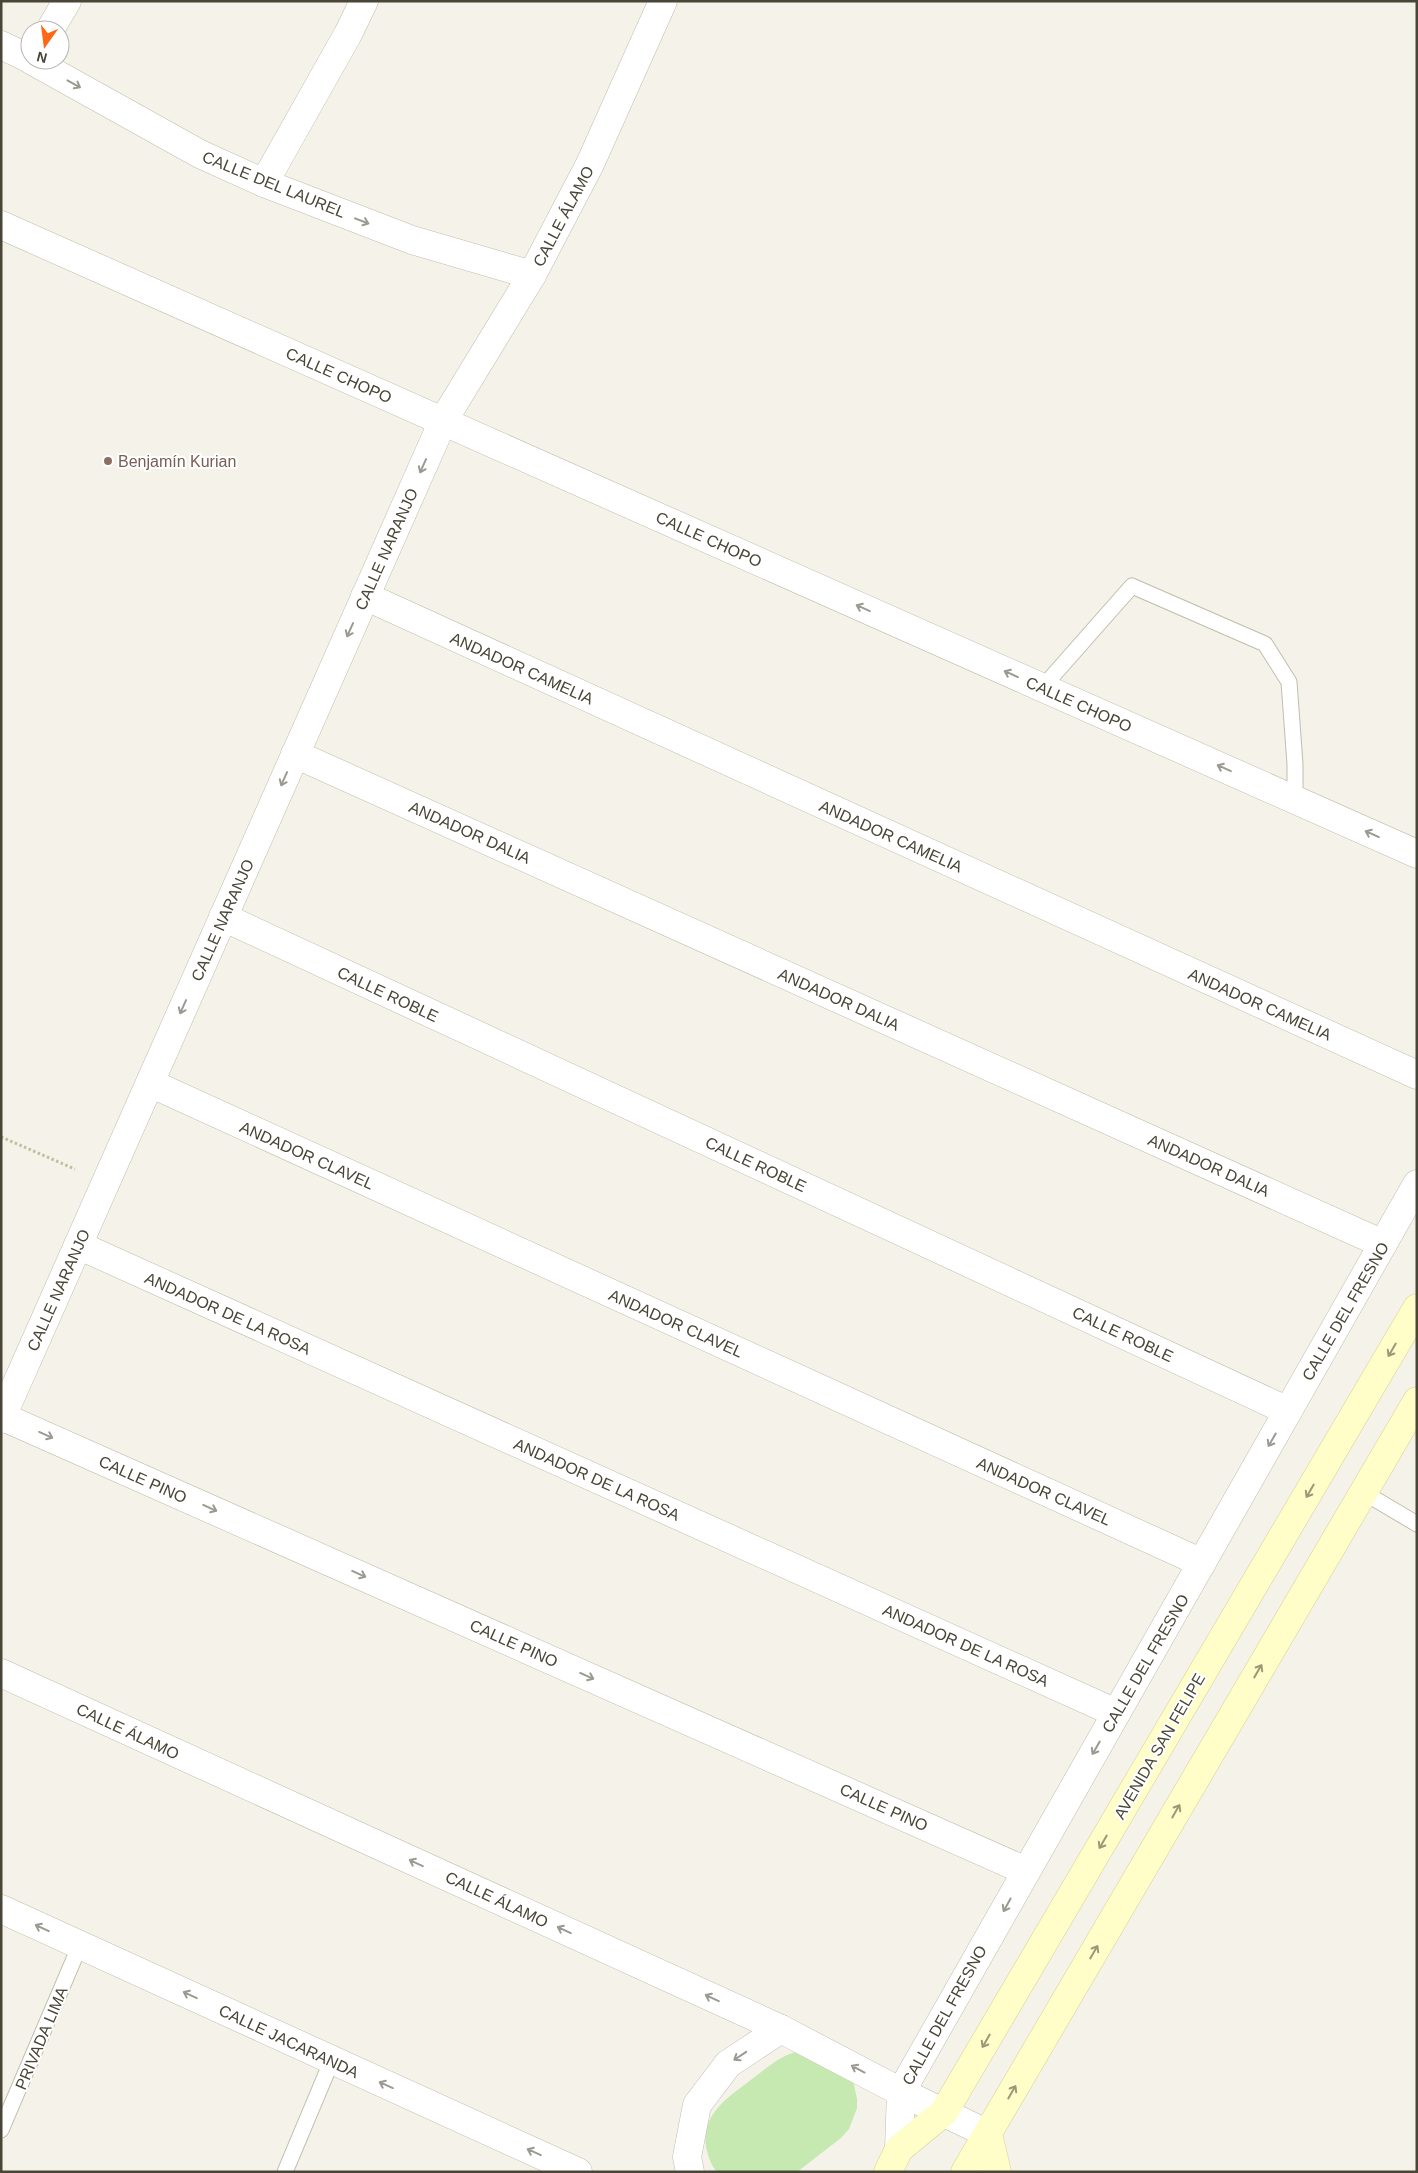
<svg xmlns="http://www.w3.org/2000/svg" width="1418" height="2173" font-family="Helvetica,sans-serif">
	<rect width="100%" height="100%" fill="#f5f3e9"/>
	<path fill="#c5e9b1" d="M806,2050l47,30 4,19v9l-8,21 -8,9 -44,34h-80c-6,-7 -9,-16 -11,-25 -5,-34 23,-50 46,-68 19,-14 30,-26 54,-29z"/>
	<g fill="none" stroke-linecap="round" stroke-linejoin="round">
		<defs>
			<g id="service">
				<path d="M1042,688l90,-102 133,58 24,38 6,82v36"/>
				<path d="M1363,1492l54,32"/>
				<path d="M1,2130l79,-185"/>
				<path d="M285,2172l47,-112"/>
			</g>
			<g id="minor">
				<path d="M50,30l17,-29"/>
				<path d="M1,45l29,14"/>
				<path d="M31,60l169,94 64,29 148,57 120,35"/>
				<path d="M264,183l84,-149 16,-33"/>
				<path d="M1,225l1416,629"/>
				<path d="M365,596l1052,479"/>
				<path d="M295,754l1088,490"/>
				<path d="M223,917l1065,494"/>
				<path d="M150,1083l1052,480"/>
				<path d="M78,1245l1038,468"/>
				<path d="M1,1416l1025,455"/>
				<path d="M1,1419l442,-998 89,-146 58,-111 73,-163"/>
				<path d="M1,1673l780,356 120,63 87,42"/>
				<path d="M1,1909l577,263"/>
				<path d="M899,2149l2,-57 516,-908"/>
				<path d="M690,2172l-3,-15 10,-52 31,-41 53,-35"/>
			</g>
			<g id="secondary">
				<path d="M988,2134l9,38"/>
				<path d="M888,2172l11,-23 45,-37 473,-804"/>
				<path d="M965,2172l452,-771"/>
			</g>
		</defs>
		<use href="#service" stroke="#c0bdab" stroke-width="17"/>
		<use href="#minor" stroke="#c0bdab" stroke-width="29"/>
		<use href="#secondary" stroke="#d5d198" stroke-width="29"/>
		<path stroke="#c3bd9c" stroke-width="3" stroke-dasharray="2.5 2.5" stroke-linecap="butt" d="M1,1137l74,32"/>
		<use href="#service" stroke="#fff" stroke-width="15"/>
		<use href="#minor" stroke="#fff" stroke-width="28"/>
		<use href="#secondary" stroke="#fffdc8" stroke-width="28"/>
	</g>
	<defs><path id="oneway-shaft" d="M-6 0H5M1.5-3L5.5 0L1.5 3" fill="none" stroke-width="1.6" stroke-linecap="round" stroke-linejoin="round" transform="scale(1.25)"/></defs>
	<g stroke="#9b9991">
		<use href="#oneway-shaft" transform="translate(74 84) rotate(29)"/>
		<use href="#oneway-shaft" transform="translate(362 221) rotate(21)"/>
		<use href="#oneway-shaft" transform="translate(423 466) rotate(114)"/>
		<use href="#oneway-shaft" transform="translate(863 608) rotate(-156)"/>
		<use href="#oneway-shaft" transform="translate(350 630) rotate(114)"/>
		<use href="#oneway-shaft" transform="translate(1011 674) rotate(-156)"/>
		<use href="#oneway-shaft" transform="translate(1224 768) rotate(-156)"/>
		<use href="#oneway-shaft" transform="translate(284 779) rotate(114)"/>
		<use href="#oneway-shaft" transform="translate(1372 834) rotate(-156)"/>
		<use href="#oneway-shaft" transform="translate(183 1007) rotate(114)"/>
		<use href="#oneway-shaft" transform="translate(46 1435) rotate(24)"/>
		<use href="#oneway-shaft" transform="translate(1272 1440) rotate(120)"/>
		<use href="#oneway-shaft" transform="translate(210 1508) rotate(24)"/>
		<use href="#oneway-shaft" transform="translate(359 1574) rotate(24)"/>
		<use href="#oneway-shaft" transform="translate(587 1676) rotate(24)"/>
		<use href="#oneway-shaft" transform="translate(1096 1748) rotate(120)"/>
		<use href="#oneway-shaft" transform="translate(416 1863) rotate(-155)"/>
		<use href="#oneway-shaft" transform="translate(1007 1905) rotate(119)"/>
		<use href="#oneway-shaft" transform="translate(42 1928) rotate(-155)"/>
		<use href="#oneway-shaft" transform="translate(564 1930) rotate(-155)"/>
		<use href="#oneway-shaft" transform="translate(190 1995) rotate(-155)"/>
		<use href="#oneway-shaft" transform="translate(712 1998) rotate(-155)"/>
		<use href="#oneway-shaft" transform="translate(740 2056) rotate(146)"/>
		<use href="#oneway-shaft" transform="translate(858 2069) rotate(-152)"/>
		<use href="#oneway-shaft" transform="translate(386 2085) rotate(-156)"/>
		<use href="#oneway-shaft" transform="translate(534 2152) rotate(-156)"/>
	</g>
	<g stroke="#9b9878">
		<use href="#oneway-shaft" transform="translate(1392 1350) rotate(120)"/>
		<use href="#oneway-shaft" transform="translate(1310 1491) rotate(120)"/>
		<use href="#oneway-shaft" transform="translate(1258 1671) rotate(-60)"/>
		<use href="#oneway-shaft" transform="translate(1176 1811) rotate(-60)"/>
		<use href="#oneway-shaft" transform="translate(1103 1842) rotate(120)"/>
		<use href="#oneway-shaft" transform="translate(1094 1952) rotate(-60)"/>
		<use href="#oneway-shaft" transform="translate(986 2041) rotate(120)"/>
		<use href="#oneway-shaft" transform="translate(1012 2092) rotate(-60)"/>
	</g>
	<circle fill="#8d6e63" stroke="#fff" stroke-width="2" cx="108" cy="461" r="5"/>
	<g text-anchor="middle" stroke-width="4" stroke-linejoin="round" paint-order="stroke">
		<g font-size="16" fill="#494537" stroke="#fff">
			<text transform="translate(274 184) rotate(22)" y="6">CALLE DEL LAUREL</text>
			<text transform="translate(563 216) rotate(-62)" y="6">CALLE ÁLAMO</text>
			<text transform="translate(339 375) rotate(24)" y="6">CALLE CHOPO</text>
			<text transform="translate(709 539) rotate(24)" y="6">CALLE CHOPO</text>
			<text transform="translate(386 549) rotate(-66)" y="6">CALLE NARANJO</text>
			<text transform="translate(522 668) rotate(24)" y="6">ANDADOR CAMELIA</text>
			<text transform="translate(1079 704) rotate(24)" y="6">CALLE CHOPO</text>
			<text transform="translate(470 832) rotate(24)" y="6">ANDADOR DALIA</text>
			<text transform="translate(891 836) rotate(24)" y="6">ANDADOR CAMELIA</text>
			<text transform="translate(222 920) rotate(-66)" y="6">CALLE NARANJO</text>
			<text transform="translate(388 994) rotate(25)" y="6">CALLE ROBLE</text>
			<text transform="translate(839 999) rotate(24)" y="6">ANDADOR DALIA</text>
			<text transform="translate(1260 1004) rotate(24)" y="6">ANDADOR CAMELIA</text>
			<text transform="translate(307 1155) rotate(24)" y="6">ANDADOR CLAVEL</text>
			<text transform="translate(756 1164) rotate(25)" y="6">CALLE ROBLE</text>
			<text transform="translate(1209 1165) rotate(24)" y="6">ANDADOR DALIA</text>
			<text transform="translate(58 1290) rotate(-66)" y="6">CALLE NARANJO</text>
			<text transform="translate(1345 1311) rotate(-60)" y="6">CALLE DEL FRESNO</text>
			<text transform="translate(228 1313) rotate(24)" y="6">ANDADOR DE LA ROSA</text>
			<text transform="translate(676 1323) rotate(24)" y="6">ANDADOR CLAVEL</text>
			<text transform="translate(1123 1334) rotate(25)" y="6">CALLE ROBLE</text>
			<text transform="translate(143 1479) rotate(24)" y="6">CALLE PINO</text>
			<text transform="translate(597 1479) rotate(24)" y="6">ANDADOR DE LA ROSA</text>
			<text transform="translate(1044 1491) rotate(24)" y="6">ANDADOR CLAVEL</text>
			<text transform="translate(514 1643) rotate(24)" y="6">CALLE PINO</text>
			<text transform="translate(966 1645) rotate(24)" y="6">ANDADOR DE LA ROSA</text>
			<text transform="translate(1145 1663) rotate(-60)" y="6">CALLE DEL FRESNO</text>
			<text transform="translate(128 1731) rotate(25)" y="6">CALLE ÁLAMO</text>
			<text transform="translate(1159 1746) rotate(-60)" y="6">AVENIDA SAN FELIPE</text>
			<text transform="translate(884 1807) rotate(24)" y="6">CALLE PINO</text>
			<text transform="translate(497 1899) rotate(25)" y="6">CALLE ÁLAMO</text>
			<text transform="translate(944 2015) rotate(-61)" y="6">CALLE DEL FRESNO</text>
			<text transform="translate(41 2038) rotate(-67)" y="6">PRIVADA LIMA</text>
			<text transform="translate(289 2041) rotate(25)" y="6">CALLE JACARANDA</text>
		</g>
		<g font-size="16" fill="#785e54" stroke="#fff" text-anchor="start">
			<text x="118" y="467">Benjamín Kurian</text>
		</g>
	</g>
	<rect width="1418" height="2173" fill="none" stroke="#494537" stroke-width="5"/>
	<g transform="translate(45 45) rotate(194)"><circle r="24" fill="#ffffff" stroke="#b6b5af"/>
	<path d="M0-4L9 19L0 12L-9 19Z" fill="#fd6817"/>
	<text y="-8" font-size="14" font-weight="bold" text-anchor="middle" fill="#494537">N</text>
	</g>
</svg>
